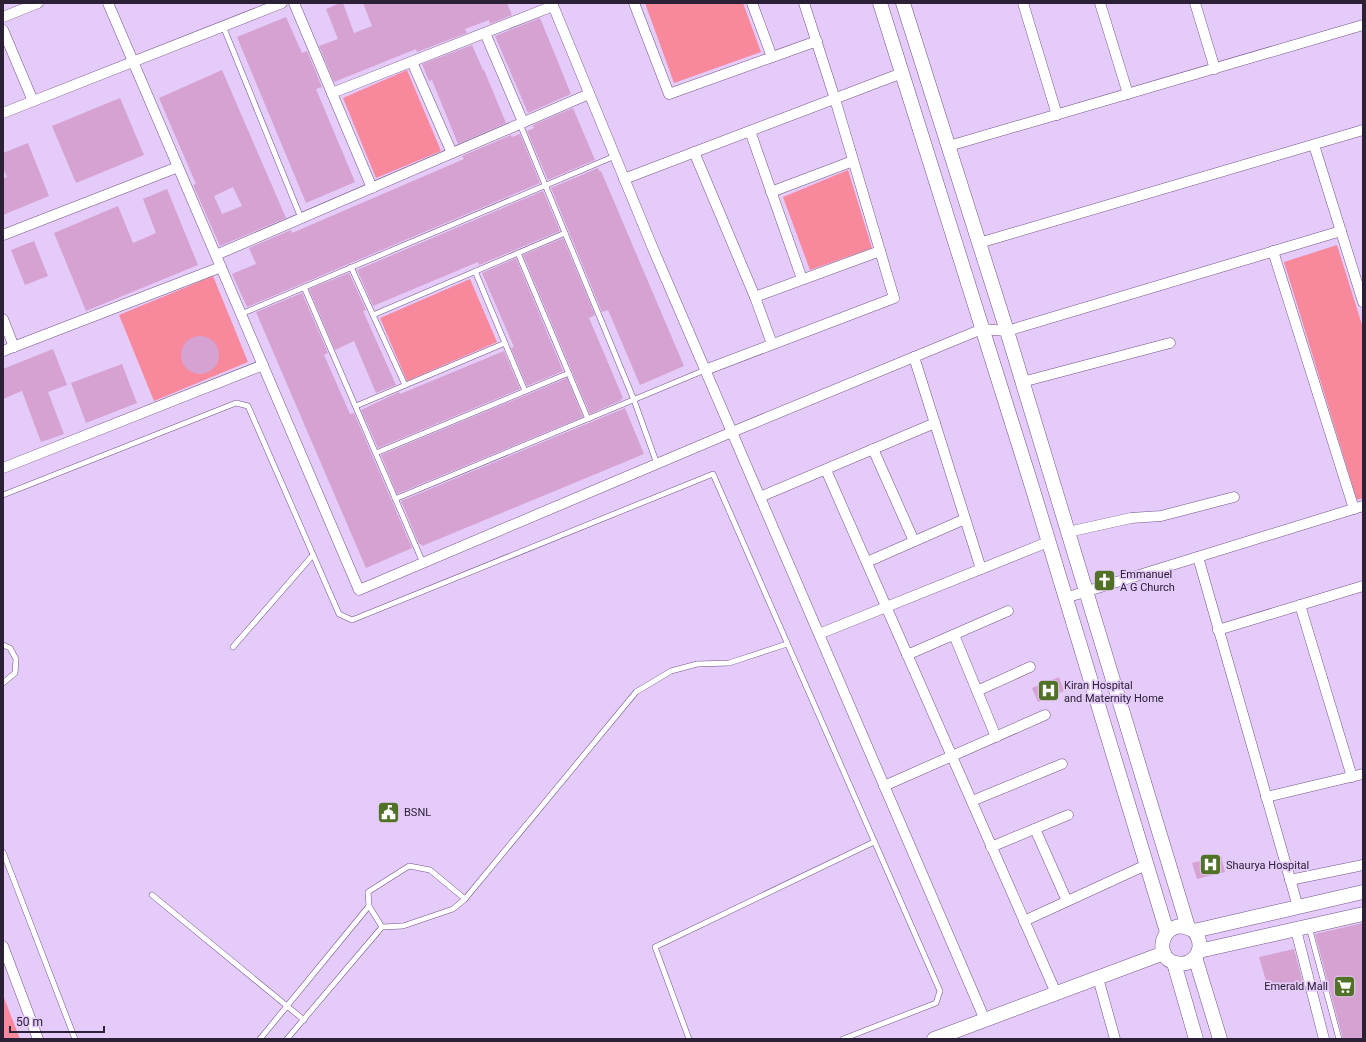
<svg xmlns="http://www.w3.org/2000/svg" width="1366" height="1042" font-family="Roboto,sans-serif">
	<rect width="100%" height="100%" fill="#e4cbf9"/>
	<g fill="#f8899d">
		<path d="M645,3h98l18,49 -87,31z"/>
		<path d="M407,70l34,81 -65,27 -33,-80z"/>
		<path d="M848,170l24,78 -62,22 -27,-73z"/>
		<path d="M1337,245l26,83v170l-6,2 -73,-238z"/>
		<path d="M213,276l35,86 -94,39 -35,-86z"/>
		<path d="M470,279l27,63 -90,39 -27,-63z"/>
		<path d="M3,995l17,44h-17z"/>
	</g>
	<g fill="#d5a2d1" fill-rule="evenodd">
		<path d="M340,3h3l11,30 18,-7 -9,-23h144l5,12 -22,9 -1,-4 -24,9 2,4 -50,19 -1,-3 -82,33 -15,-36 19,-7 -12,-30z"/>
		<path d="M286,17l16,36 5,-2 15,36 -6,2 39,93 -49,21 -69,-166z"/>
		<path d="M540,18l31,76 -43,19 -33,-77z"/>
		<path d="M472,45l11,25h1l22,53 -48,21 -26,-64 -3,1 -7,-17z"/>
		<path d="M222,70l64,148 -66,28 -27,-61 3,-1 -37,-86zM233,187l9,19 -20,8 -8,-18z"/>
		<path d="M120,98l24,57 -68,28 -24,-57z"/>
		<path d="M573,108l22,52 -47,20 -21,-49 7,-3 -1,-3z"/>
		<path d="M520,134l20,49 -293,124 -15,-33 24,-10 -7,-16 42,-18 1,3 172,-74 -2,-3 49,-21 1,2z"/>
		<path d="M28,143l21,53 -46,19v-36l4,-2 -4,-9v-15z"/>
		<path d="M598,168l2,4 1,-1 83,195 -44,19 -32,-75 -6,2 -51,-124z"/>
		<path d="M167,189l31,76 -112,46 -32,-78 64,-27 15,37 23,-10 -13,-34z"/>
		<path d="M543,191l17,40 -81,34 -1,-3 -105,44 -16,-36z"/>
		<path d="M563,238l32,77 -6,3 34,80 -2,1 1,1 -32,14 -67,-159z"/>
		<path d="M34,241l14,35 -23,9 -14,-35z"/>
		<path d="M516,258l47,113 -36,15 -16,-38 3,-1 -32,-74z"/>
		<path d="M349,273l17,37 -3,1 33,74 -20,8 -22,-52 -19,9 -26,-61z"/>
		<path d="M302,293l26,60 -4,2 26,59 4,-1 58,135 -46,20 -110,-256z"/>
		<circle cx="200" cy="355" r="19"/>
		<path d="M53,349l14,36 -19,7 16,42 -23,8 -19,-51 -19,8v-30z"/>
		<path d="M504,351l16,38 -142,59 -17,-38 38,-18 1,2z"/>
		<path d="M122,364l15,39 -51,20 -15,-40z"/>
		<path d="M567,378l16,39 -186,77 -16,-39z"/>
		<path d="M625,408l19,46 -222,92 -1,-2h-2l-18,-43z"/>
		<path d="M1059,677l5,14 -26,11 -6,-14z"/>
		<path d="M1221,856l4,16 -28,7 -5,-16z"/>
		<path d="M1363,923v116h-20l-28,-105z"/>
		<path d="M1294,949l9,34 -34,8 -10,-34z"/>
	</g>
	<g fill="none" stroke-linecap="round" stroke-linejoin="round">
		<defs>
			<g id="lane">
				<path d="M223,26l78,192"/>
				<path d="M520,124l114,276 23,64"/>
				<path d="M518,253l70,166"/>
				<path d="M351,267l54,118"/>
				<path d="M475,271l50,120"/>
				<path d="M304,287l119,276"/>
				<path d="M241,314l374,-158"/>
				<path d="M373,315l192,-82"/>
				<path d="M356,406l149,-63"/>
				<path d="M376,453l193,-80"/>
				<path d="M3,495l233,-92 12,3 91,208 13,6 361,-146 227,517 -4,12 -93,36"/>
				<path d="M395,499l310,-129"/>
				<path d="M3,645l7,3 6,11 -1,14 -12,10"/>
				<path d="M233,647l80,-92"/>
				<path d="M3,852l72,187"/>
				<path d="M409,866l21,4 35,29 -12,10 -50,17 -21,1 -13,-21 -1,-14z"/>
				<path d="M152,895l152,125"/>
				<path d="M465,899l171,-207 35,-21 26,-7 32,-1 58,-19"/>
				<path d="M1309,927l30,112"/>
				<path d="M260,1039l109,-133"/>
				<path d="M287,1039l95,-112"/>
				<path d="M689,1039l-34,-92 219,-105"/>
			</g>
			<g id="street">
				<path d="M108,3l251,587 373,-158 250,-103 25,2 334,-100"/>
				<path d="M294,3l78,185"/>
				<path d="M552,3l102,248 331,769"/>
				<path d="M634,3l35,91 148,-53"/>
				<path d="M752,3l20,54"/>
				<path d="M1023,3l34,112"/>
				<path d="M1100,3l28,91"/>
				<path d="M1195,3l20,66"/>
				<path d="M3,17l35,-14"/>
				<path d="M3,30l30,71"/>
				<path d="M485,33l38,89"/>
				<path d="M412,62l40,91"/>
				<path d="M332,93l221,-87"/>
				<path d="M3,113l279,-110"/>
				<path d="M750,131l52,148"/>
				<path d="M1314,145l49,157"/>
				<path d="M949,146l414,-121"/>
				<path d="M694,152l61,145 17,47"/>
				<path d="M624,179l278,-106"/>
				<path d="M771,192l82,-31"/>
				<path d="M3,235l175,-68"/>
				<path d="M979,243l384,-113"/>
				<path d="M1273,251l81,258"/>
				<path d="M216,255l373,-161"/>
				<path d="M755,297l125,-46"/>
				<path d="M3,319l11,28"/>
				<path d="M3,351l218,-84"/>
				<path d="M914,357l67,212"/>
				<path d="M705,370l189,-72 -59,-199 -31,-96"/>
				<path d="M1022,382l148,-39"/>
				<path d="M873,449l41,92"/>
				<path d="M3,468l260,-103"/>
				<path d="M826,470l230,523"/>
				<path d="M760,497l175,-74"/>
				<path d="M1068,532l63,-14 30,-2 73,-19"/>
				<path d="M1198,557l100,350"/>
				<path d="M867,562l98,-43"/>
				<path d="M1065,598l298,-92"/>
				<path d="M1300,605l52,172"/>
				<path d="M1218,630l145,-44"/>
				<path d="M819,634l229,-92"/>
				<path d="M954,635l42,102"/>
				<path d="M907,655l101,-44"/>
				<path d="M977,691l53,-24"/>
				<path d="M884,786l161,-71"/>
				<path d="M1266,797l97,-23"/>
				<path d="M972,801l90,-37"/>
				<path d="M1035,829l32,72"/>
				<path d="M991,847l77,-32"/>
				<path d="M1290,880l73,-15"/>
				<path d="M1024,921l122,-56"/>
				<path d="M1296,930l28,109"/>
				<path d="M3,946l35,93"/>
				<path d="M1098,978l17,61"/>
			</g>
			<g id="secondary">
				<path d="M880,3l153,487 134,442"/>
				<path d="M903,3l104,328 181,596"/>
				<path d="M1194,931c8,10 8,24 -5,31 -4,2 -8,2 -13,1 -26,-5 -12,-51 18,-32l169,-39"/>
				<path d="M1199,951l164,-37"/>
				<path d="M1195,957l25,82"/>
				<path d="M1174,963l22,76"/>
				<path d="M934,1039l230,-86"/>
			</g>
		</defs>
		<use href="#lane" stroke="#725588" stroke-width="6"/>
		<use href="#street" stroke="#725588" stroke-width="11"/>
		<use href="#secondary" stroke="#725588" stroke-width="15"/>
		<use href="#lane" stroke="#fff" stroke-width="5"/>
		<use href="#street" stroke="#fff" stroke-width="10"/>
		<use href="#secondary" stroke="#fff" stroke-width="14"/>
	</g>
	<defs>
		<symbol id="church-square" viewBox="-11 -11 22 22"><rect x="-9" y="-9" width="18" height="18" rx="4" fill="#517127" stroke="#e4cbf9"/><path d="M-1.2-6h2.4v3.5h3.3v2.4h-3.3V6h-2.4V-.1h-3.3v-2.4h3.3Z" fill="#fff"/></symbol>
		<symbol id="hospital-square" viewBox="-11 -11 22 22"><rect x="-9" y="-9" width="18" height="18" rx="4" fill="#517127" stroke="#e4cbf9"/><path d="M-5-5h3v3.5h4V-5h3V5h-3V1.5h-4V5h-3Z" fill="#fff"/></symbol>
		<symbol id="civic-square" viewBox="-11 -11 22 22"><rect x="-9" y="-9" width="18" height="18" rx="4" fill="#517127" stroke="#e4cbf9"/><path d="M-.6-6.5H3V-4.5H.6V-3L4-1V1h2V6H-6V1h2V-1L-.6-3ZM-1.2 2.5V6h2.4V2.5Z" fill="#fff"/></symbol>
		<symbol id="supermarket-square" viewBox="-11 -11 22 22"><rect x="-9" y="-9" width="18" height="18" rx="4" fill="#517127" stroke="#e4cbf9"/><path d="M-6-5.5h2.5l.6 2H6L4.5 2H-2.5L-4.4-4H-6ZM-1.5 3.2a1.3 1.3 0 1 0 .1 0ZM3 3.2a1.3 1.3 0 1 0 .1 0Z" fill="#fff"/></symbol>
	</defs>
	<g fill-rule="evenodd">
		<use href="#church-square" x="1092" y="568" width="25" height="25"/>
		<use href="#hospital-square" x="1036" y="678" width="25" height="25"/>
		<use href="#civic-square" x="376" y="800" width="25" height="25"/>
		<use href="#hospital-square" x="1198" y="852" width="25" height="25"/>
		<use href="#supermarket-square" x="1332" y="974" width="25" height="25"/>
	</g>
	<g text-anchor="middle" stroke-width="3.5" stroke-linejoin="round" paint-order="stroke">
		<g font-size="11" fill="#2c2036" stroke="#e4cbf9" text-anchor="start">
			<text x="1120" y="578">Emmanuel<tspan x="1120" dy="13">A G Church</tspan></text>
			<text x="1064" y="689">Kiran Hospital<tspan x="1064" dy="13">and Maternity Home</tspan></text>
			<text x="404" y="816">BSNL</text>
			<text x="1226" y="869">Shaurya Hospital</text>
			<text x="1328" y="990" text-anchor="end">Emerald Mall</text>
		</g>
	</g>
	<rect width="1366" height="1042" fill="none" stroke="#2c2036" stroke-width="8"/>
	<path d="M10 1026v6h94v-6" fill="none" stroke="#2c2036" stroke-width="2"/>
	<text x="16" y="1026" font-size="12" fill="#2c2036" stroke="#e4cbf9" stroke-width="3" paint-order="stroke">50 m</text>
</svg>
